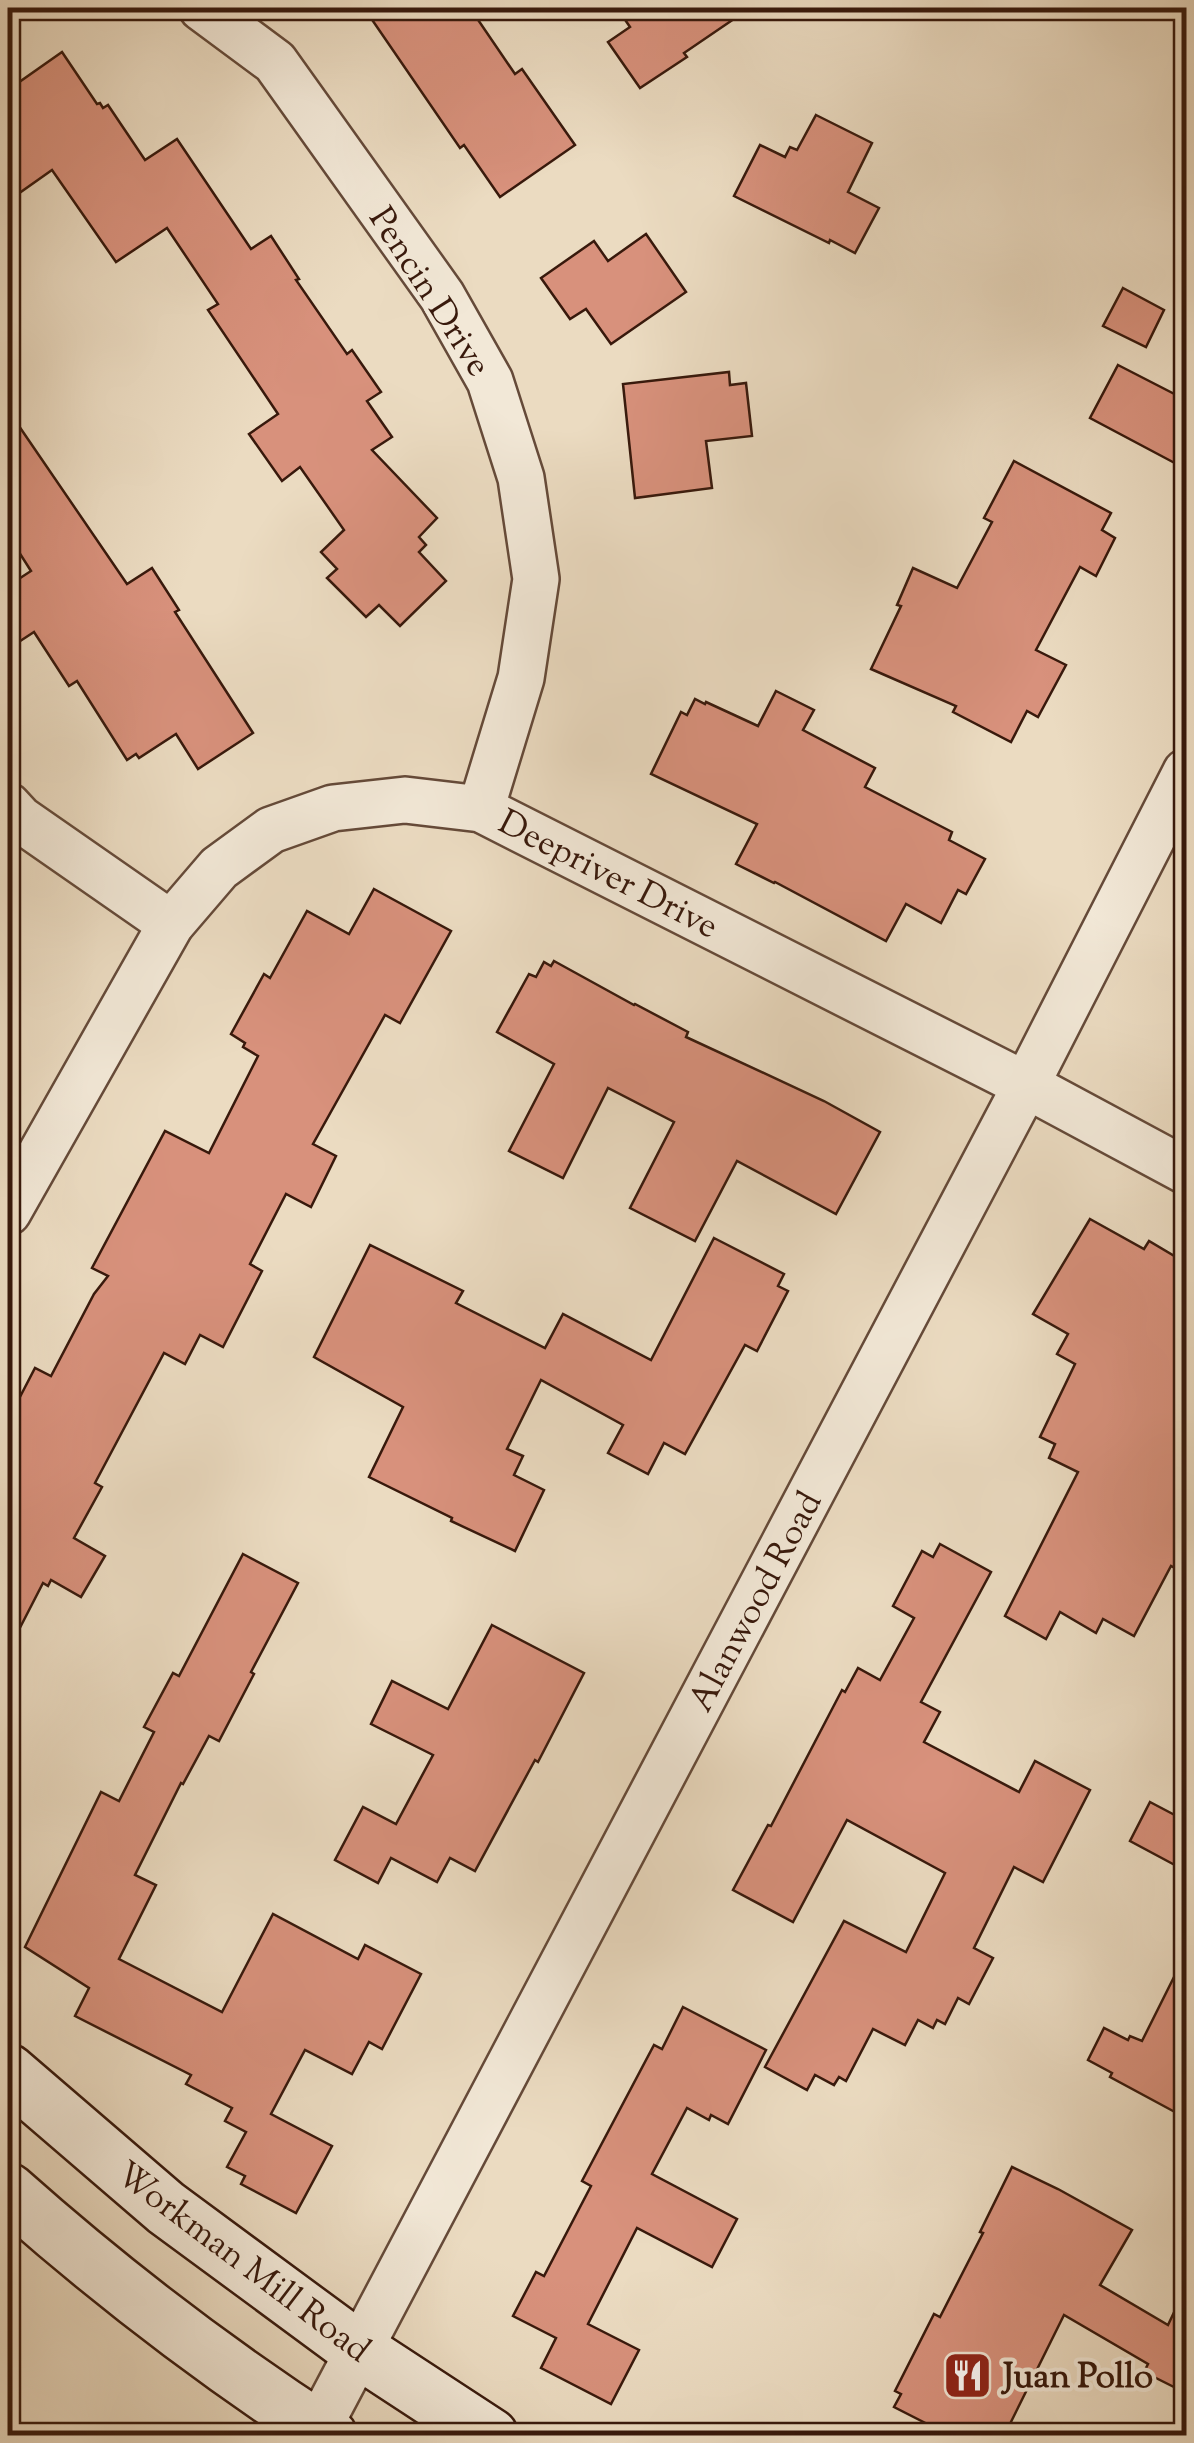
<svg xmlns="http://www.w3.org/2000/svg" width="1194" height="2443" font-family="'Sorts Mill Goudy',serif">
	<rect width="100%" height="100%" fill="#ebdbc1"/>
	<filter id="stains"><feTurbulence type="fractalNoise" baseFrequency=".002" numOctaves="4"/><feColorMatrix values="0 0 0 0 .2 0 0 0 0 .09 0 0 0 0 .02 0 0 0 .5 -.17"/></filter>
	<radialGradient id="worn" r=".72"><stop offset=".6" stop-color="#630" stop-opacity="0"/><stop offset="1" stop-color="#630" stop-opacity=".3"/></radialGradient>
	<g fill="#d8917c" stroke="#38190c" stroke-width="2.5">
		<path d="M364,8h106l45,66 7,-5 53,76 -75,52 -36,-52 -4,3z"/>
		<path d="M617,8h133l-66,45 3,4 -47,31 -32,-46 22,-15z"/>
		<path d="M62,52l35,52 3,-1 3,5 5,-3 37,55 32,-21 74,110 20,-13 28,43 -3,1 51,74 5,-4 29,42 -14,9 25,36 -20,13 65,68 -18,19 7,8 -7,7 27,29 -46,45 -21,-21 -13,12 -39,-39 10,-9 -16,-17 23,-22 -44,-63 -18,14 -33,-47 29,-20 -70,-104 10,-6 -51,-76 -51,34 -64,-92 -44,31v-111z"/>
		<path d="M816,115l56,28 -24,49 31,16 -24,45 -25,-13 -1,3 -95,-47 26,-51 25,12 5,-10 7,3z"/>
		<path d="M646,234l40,58 -75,52 -25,-35 -16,10 -29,-41 53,-37 14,20z"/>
		<path d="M1123,288l41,22 -18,37 -43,-21z"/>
		<path d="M1118,365l68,35v69l-96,-51z"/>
		<path d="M729,372l1,13 16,-2 6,53 -46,5 6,47 -77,10 -12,-114z"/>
		<path d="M8,410l119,174 25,-16 27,42 -4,2 78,121 -55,36 -22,-35 -37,24 -3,-4 -9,6 -50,-79 -8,5 -35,-54 -26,17v-63l23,-15 -23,-36z"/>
		<path d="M1014,461l97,52 -9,17 13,8 -19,38 -16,-9 -44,83 30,15 -28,52 -11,-6 -16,31 -58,-30 3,-6 -85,-37 30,-63 -4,-1 16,-37 44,20 35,-66 -8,-4z"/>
		<path d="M776,691l38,19 -11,20 72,38 -10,19 87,45 -3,8 36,19 -19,35 -8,-4 -17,33 -35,-19 -20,37 -111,-59 -1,1 -38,-19 21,-40 -106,-50 30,-62 6,3 8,-16 10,5 1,-2 52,24z"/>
		<path d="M374,889l77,42 -51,92 -15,-8 -72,129 23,12 -25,51 -25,-13 -36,70 12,7 -39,76 -23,-12 -15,29 -21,-11 -69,130 7,4 -28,51 31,18 -24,41 -30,-17 -3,6 -5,-3 -35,68v-231l27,-52 16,8 43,-82 14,-18 -16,-8 73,-137 44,22 49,-97 -15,-9 2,-4 -14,-9 33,-60 6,4 37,-67 42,23z"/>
		<path d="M554,961l80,44 1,-1 53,28 -2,5 138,64 56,31 -44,82 -99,-53 -42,80 -65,-33 44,-86 -66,-34 -45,90 -54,-27 45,-87 -57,-32 32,-58 7,3 8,-15 7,4z"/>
		<path d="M1090,1219l54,30 5,-8 37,22v311l-15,-8 -37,70 -31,-17 -7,14 -36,-21 -14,27 -41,-23 73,-144 -29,-14 6,-14 -15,-7 35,-73 -18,-10 11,-20 -35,-20z"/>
		<path d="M714,1238l70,36 -6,12 10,5 -31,60 -12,-6 -60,109 -21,-11 -16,31 -40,-21 15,-28 -82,-45 -34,69 16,7 -9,19 30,15 -29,61 -64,-30 1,-3 -83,-41 34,-70 -89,-50 56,-112 93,46 -7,12 89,45 18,-34 88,46z"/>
		<path d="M940,1544l51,28 -70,130 19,10 -16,30 95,50 16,-31 55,29 -47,92 -29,-15 -40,81 19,10 -24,46 -11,-6 -13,26 -8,-4 -4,8 -15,-8 -13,25 -32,-16 -27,52 -7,-4 -5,8 -19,-10 -8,15 -42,-23 79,-146 62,31 39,-79 -98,-53 -54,102 -60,-32 35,-65 3,1 71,-136 3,2 13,-24 22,12 34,-62 -21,-12 29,-55 11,6z"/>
		<path d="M243,1554l55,29 -47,89 3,2 -35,67 -10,-5 -26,48 -2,-1 -46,92 21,10 -37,74 103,53 51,-98 85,45 7,-14 56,29 -39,75 -13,-7 -17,32 -47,-24 -34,64 61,32 -36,67 -55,-29 4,-8 -18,-9 19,-35 -21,-11 7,-13 -46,-24 5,-9 -116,-59 14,-28 -64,-41 76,-155 18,9 35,-69 -10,-5 29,-54 6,3z"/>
		<path d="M492,1625l92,48 -46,89 -3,-2 -60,111 -25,-13 -13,24 -46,-24 -13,25 -43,-23 28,-53 33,17 37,-69 -62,-31 21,-43 56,28z"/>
		<path d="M1150,1802l36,19v50l-56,-30z"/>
		<path d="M1186,1953v165l-76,-41 2,-4 -24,-13 16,-32 24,12 2,-4 12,5z"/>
		<path d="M683,2007l83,43 -38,74 -17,-9 -2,5 -22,-12 -35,66 85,45 -25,48 -75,-39 -49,96 51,26 -28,54 -70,-36 15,-30 -43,-22 23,-44 8,4 47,-90 -9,-5 72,-136 8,4z"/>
		<path d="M1012,2167l46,22 74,41 -32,55 68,40 18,-38v106l-42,-21 4,-8 -84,-49 -60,121h-53l-57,-29 7,-13 -6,-3 39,-77 6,3 43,-84 -3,-1z"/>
	</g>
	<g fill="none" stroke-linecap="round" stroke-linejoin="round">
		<defs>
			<g id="street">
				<path d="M202,8l73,54 167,234 48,85 31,97 15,101 -15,99 -40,131"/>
				<path d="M8,806l12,13 151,105"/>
				<path d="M8,1212l163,-288 48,-56 52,-38 62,-22 72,-8 76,9 545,276 160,86"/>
				<path d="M318,2428l708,-1343 160,-313"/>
			</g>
			<g id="secondary">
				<path d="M8,2072l158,136 194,143 130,85"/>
				<path d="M8,2191c100,89 208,172 321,245"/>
			</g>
		</defs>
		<use href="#street" stroke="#654a39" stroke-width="50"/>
		<use href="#secondary" stroke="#38190c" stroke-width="60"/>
		<use href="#street" stroke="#f2e8d7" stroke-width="45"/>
		<use href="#secondary" stroke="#f2e8d7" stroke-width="55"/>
	</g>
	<defs>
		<symbol id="restaurant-square" viewBox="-11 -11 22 22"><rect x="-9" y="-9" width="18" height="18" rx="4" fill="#8f2418" stroke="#f2e8d7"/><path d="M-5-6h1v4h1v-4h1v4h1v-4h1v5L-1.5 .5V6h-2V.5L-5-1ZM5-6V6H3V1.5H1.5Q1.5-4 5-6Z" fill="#fff"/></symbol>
	</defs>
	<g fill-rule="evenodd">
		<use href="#restaurant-square" x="940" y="2348" width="55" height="55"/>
	</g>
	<g text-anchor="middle" stroke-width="8" stroke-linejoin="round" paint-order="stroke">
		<g font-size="35" fill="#38190c" stroke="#f2e8d7">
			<text transform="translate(431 291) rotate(57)" y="12">Pencin Drive</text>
			<text transform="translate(609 873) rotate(27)" y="12">Deepriver Drive</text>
			<text transform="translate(754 1601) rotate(-62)" y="12">Alanwood Road</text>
			<text transform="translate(244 2261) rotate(37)" y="12">Workman Mill Road</text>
		</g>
		<g font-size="35" font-weight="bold" fill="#38190c" stroke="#f2e8d7" text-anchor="start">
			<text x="1003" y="2387">Juan Pollo</text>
		</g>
	</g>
	<rect width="1194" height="2443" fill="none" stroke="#ebdbc1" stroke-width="40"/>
	<rect x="10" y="10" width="1174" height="2423" fill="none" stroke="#38190c" stroke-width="5"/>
	<rect x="20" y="20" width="1154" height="2403" fill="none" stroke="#38190c" stroke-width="2.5"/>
	<rect width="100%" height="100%" filter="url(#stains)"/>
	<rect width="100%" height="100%" fill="url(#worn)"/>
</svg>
